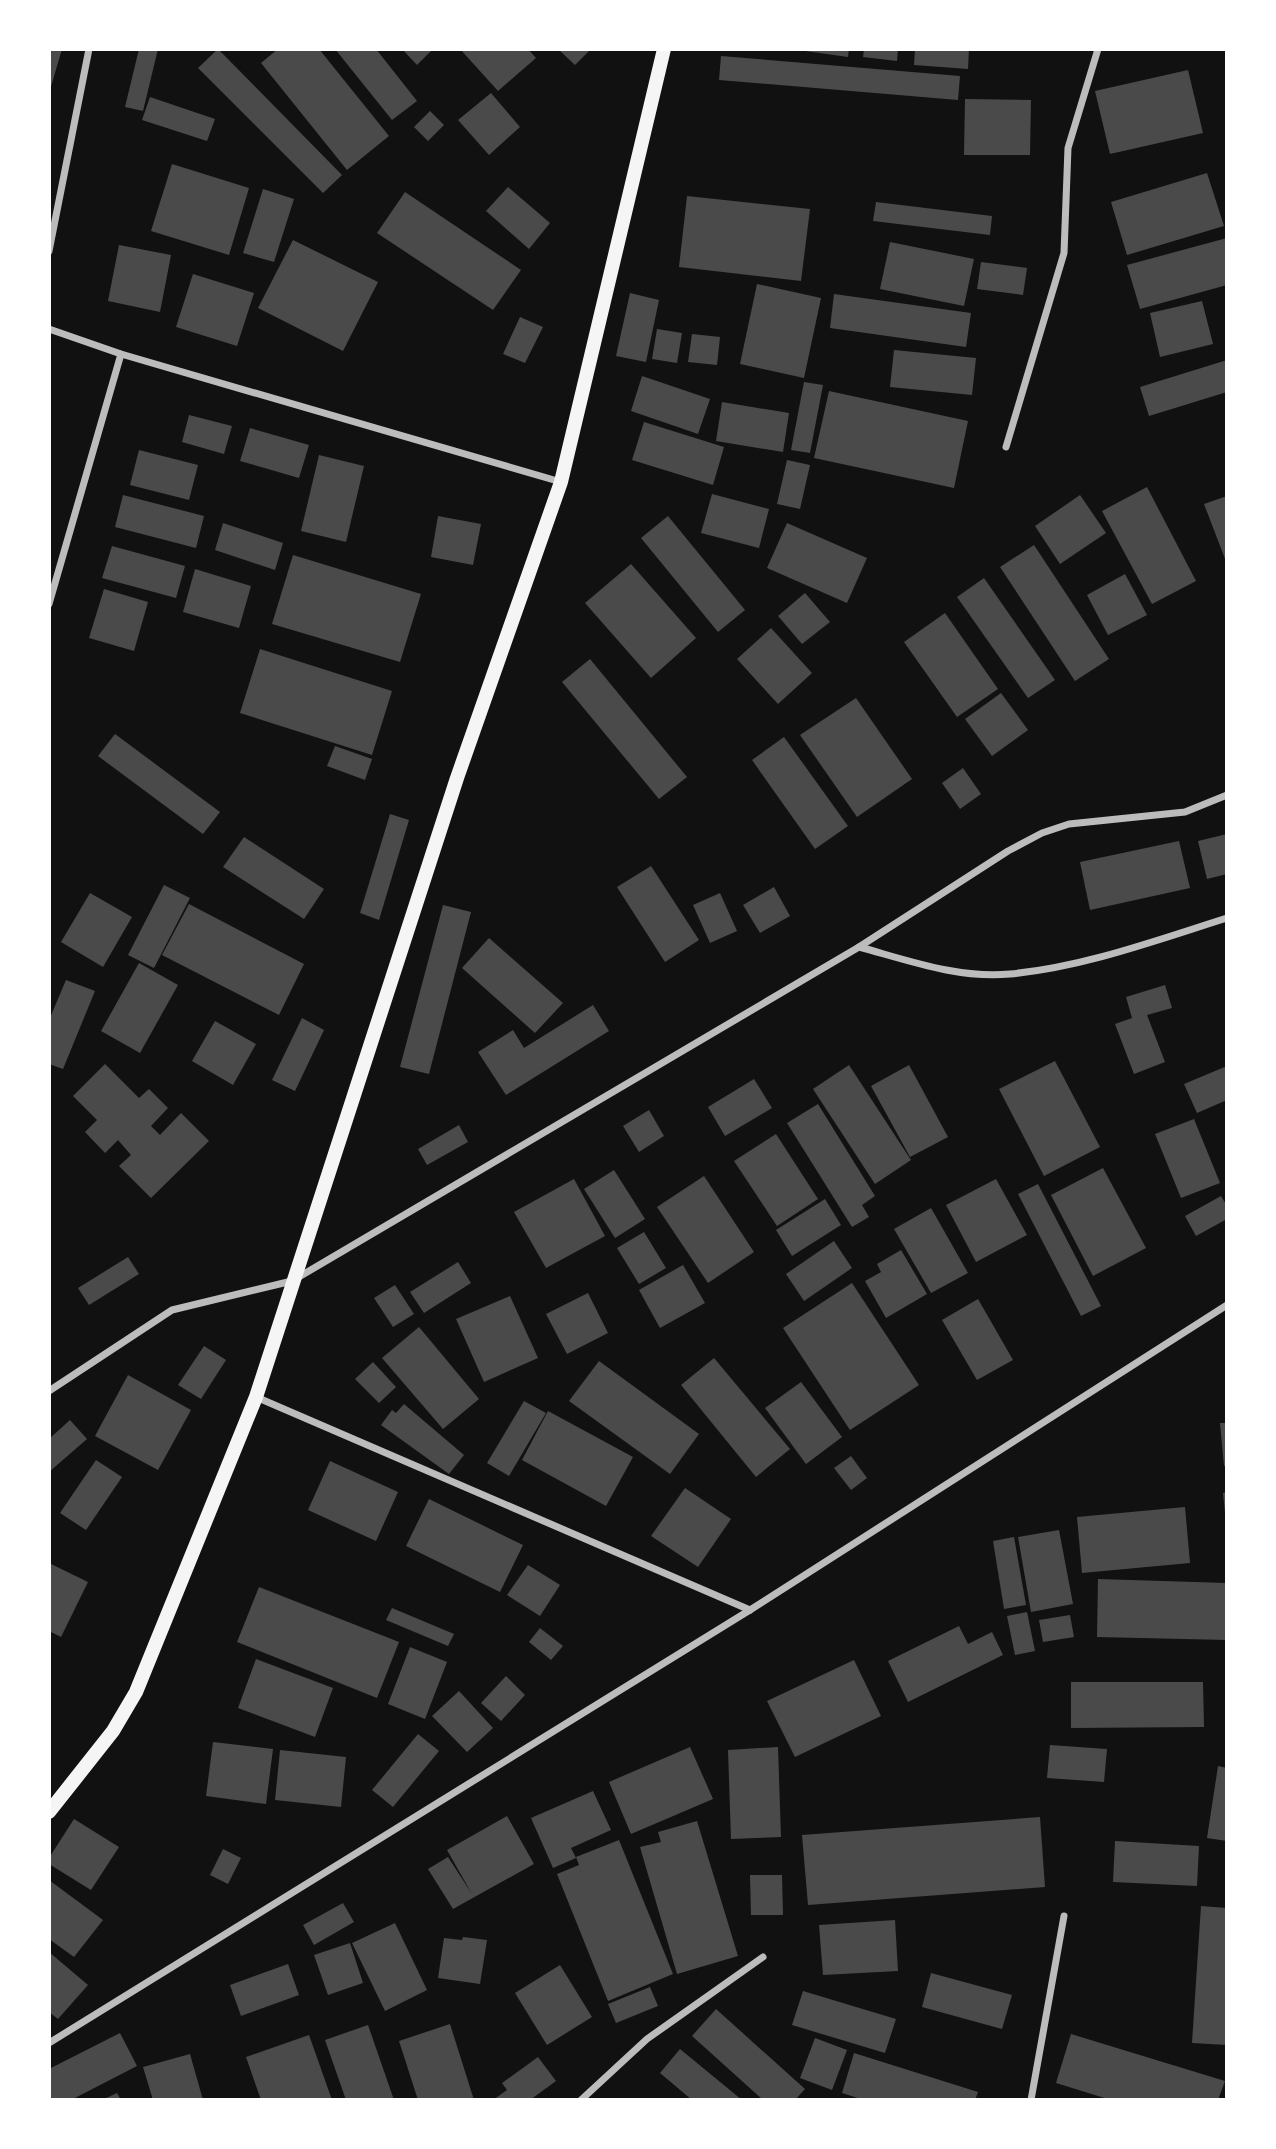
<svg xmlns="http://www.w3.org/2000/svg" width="1276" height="2149" font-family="'IBM Plex Serif',serif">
	<rect width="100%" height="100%" fill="#111"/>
	<g fill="#4a4a4a">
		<path d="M49,49h13l-12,41h-1z"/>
		<path d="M139,49h19l-15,62 -18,-4z"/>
		<path d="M218,49l124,126 -19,18 -125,-125z"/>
		<path d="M278,49h41l70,87 -42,34 -86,-107z"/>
		<path d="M335,49h41l41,52 -25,19z"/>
		<path d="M402,49h31l-16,16z"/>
		<path d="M460,49h68l8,9 -38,33z"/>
		<path d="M558,49h33l-16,16z"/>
		<path d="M791,49h58l-1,8z"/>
		<path d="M864,49h34l-1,12 -34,-4z"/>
		<path d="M915,49h54l-1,20 -54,-4z"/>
		<path d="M721,56l239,20 -2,24 -239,-20z"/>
		<path d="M1188,70l15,63 -93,21 -15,-63z"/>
		<path d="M491,93l29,34 -31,28 -31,-35z"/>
		<path d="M150,97l65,22 -8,22 -65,-21z"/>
		<path d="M965,99l66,1 -1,55h-66z"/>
		<path d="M430,111l14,14 -16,16 -14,-14z"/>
		<path d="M172,164l77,24 -20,67 -78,-24z"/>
		<path d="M1207,173l17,53 -97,29 -16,-53z"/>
		<path d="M508,187l42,36 -21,26 -43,-38z"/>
		<path d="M263,189l31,10 -20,63 -31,-9z"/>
		<path d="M405,192l116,78 -28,40 -116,-77z"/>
		<path d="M687,196l123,13 -9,72 -122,-14z"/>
		<path d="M876,202l116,14 -2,19 -117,-14z"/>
		<path d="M1227,238v47l-87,24 -13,-44z"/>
		<path d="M293,240l85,42 -35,69 -85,-43z"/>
		<path d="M890,242l84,17 -10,47 -84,-17z"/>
		<path d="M119,245l52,10 -11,57 -52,-11z"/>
		<path d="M981,262l46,6 -4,27 -46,-6z"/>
		<path d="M193,274l61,19 -17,53 -61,-19z"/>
		<path d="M757,284l64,14 -17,80 -64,-14z"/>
		<path d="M630,293l29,7 -13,62 -30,-6z"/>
		<path d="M834,294l137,19 -5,34 -136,-19z"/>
		<path d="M1202,301l11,43 -53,13 -10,-44z"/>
		<path d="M520,317l23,10 -18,36 -22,-9z"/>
		<path d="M657,329l25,4 -5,30 -25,-4z"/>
		<path d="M692,334l28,3 -3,28 -29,-3z"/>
		<path d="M894,350l82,8 -4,37 -82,-8z"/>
		<path d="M1227,360v32l-78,24 -9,-29z"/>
		<path d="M642,376l68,23 -12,35 -67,-23z"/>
		<path d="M804,382l19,3 -13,68 -19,-3z"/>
		<path d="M829,391l139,30 -14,67 -140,-30z"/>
		<path d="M722,402l67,11 -6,39 -67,-11z"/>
		<path d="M189,415l43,11 -8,28 -42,-12z"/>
		<path d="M644,422l80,25 -11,38 -81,-25z"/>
		<path d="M250,428l59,17 -10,33 -59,-17z"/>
		<path d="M139,450l59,15 -9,35 -59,-15z"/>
		<path d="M319,455l45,11 -18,76 -45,-11z"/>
		<path d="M787,460l23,5 -10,44 -23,-5z"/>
		<path d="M1147,487l49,94 -44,23 -50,-93z"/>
		<path d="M712,494l57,15 -10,39 -58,-15z"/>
		<path d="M123,495l81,21 -8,32 -81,-21z"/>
		<path d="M1080,495l26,38 -46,31 -25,-38z"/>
		<path d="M1227,496v68l-23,-60z"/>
		<path d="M438,516l43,8 -8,41 -42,-8z"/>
		<path d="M668,516l77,94 -27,22 -77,-94z"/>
		<path d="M223,523l60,20 -8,27 -60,-20z"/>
		<path d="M787,523l80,35 -20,45 -80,-35z"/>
		<path d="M1034,545l75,114 -34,22 -75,-114z"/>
		<path d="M112,546l73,20 -9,32 -74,-20z"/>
		<path d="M293,555l128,39 -21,68 -128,-38z"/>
		<path d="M631,564l65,74 -45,40 -66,-75z"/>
		<path d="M195,569l56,17 -12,42 -56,-16z"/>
		<path d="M1125,574l22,41 -39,20 -21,-40z"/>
		<path d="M984,578l71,102 -27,18 -71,-101z"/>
		<path d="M104,589l44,13 -14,49 -45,-13z"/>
		<path d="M805,593l25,29 -28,22 -24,-28z"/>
		<path d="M945,613l53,76 -41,28 -53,-75z"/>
		<path d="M771,628l41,45 -34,31 -41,-45z"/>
		<path d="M260,649l132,42 -20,64 -132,-42z"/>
		<path d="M590,659l97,118 -28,22 -97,-117z"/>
		<path d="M1001,693l27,37 -36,26 -27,-37z"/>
		<path d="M856,698l56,81 -55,38 -57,-82z"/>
		<path d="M115,734l105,78 -17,22 -105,-78z"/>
		<path d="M784,737l64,89 -33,23 -63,-89z"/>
		<path d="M335,746l37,13 -7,21 -38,-14z"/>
		<path d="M963,768l18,26 -21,15 -18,-26z"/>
		<path d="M390,814l19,6 -30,100 -19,-7z"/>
		<path d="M1227,834v40l-20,5 -9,-38z"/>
		<path d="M244,837l80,52 -20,30 -81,-52z"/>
		<path d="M1179,841l11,47 -100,22 -10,-48z"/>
		<path d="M651,866l48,74 -34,22 -48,-75z"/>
		<path d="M164,885l26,13 -36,70 -26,-13z"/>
		<path d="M774,887l16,29 -30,17 -17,-28z"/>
		<path d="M90,893l42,24 -29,50 -42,-25z"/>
		<path d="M720,893l17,38 -27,12 -17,-38z"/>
		<path d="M189,904l115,60 -25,51 -117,-60z"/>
		<path d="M443,905l28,7 -42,162 -29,-7z"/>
		<path d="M489,938l74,65 -28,30 -73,-65z"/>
		<path d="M139,963l39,22 -38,68 -39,-22z"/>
		<path d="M66,980l29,11 -32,78 -14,-5v-44z"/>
		<path d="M1165,985l7,23 -25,7 18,47 -31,12 -19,-50 17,-6 -6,-21z"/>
		<path d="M593,1005l16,26 -103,64 -28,-43 35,-22 11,18z"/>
		<path d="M302,1018l22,12 -29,61 -23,-11z"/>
		<path d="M215,1021l41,23 -23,41 -41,-24z"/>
		<path d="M1055,1061l45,86 -56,29 -45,-87z"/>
		<path d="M105,1064l34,34 10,-9 19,19 -17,18 9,9 21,-22 28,28 -58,57 -32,-32 12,-11 -13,-15 -13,13 -20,-21 12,-12 -24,-24z"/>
		<path d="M849,1065l62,95 -36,24 -62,-95z"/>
		<path d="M909,1065l39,72 -38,20 -39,-71z"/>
		<path d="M1227,1066v34l-30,13 -13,-29z"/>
		<path d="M754,1079l18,29 -47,28 -17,-29z"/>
		<path d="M818,1104l57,92 -13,9 7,12 -17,10 -65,-104z"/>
		<path d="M649,1110l15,26 -25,16 -16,-26z"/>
		<path d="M1194,1119l26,64 -39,15 -26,-64z"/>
		<path d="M459,1125l9,17 -41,23 -9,-16z"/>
		<path d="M776,1134l42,65 -41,27 -43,-65z"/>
		<path d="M1103,1168l43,80 -53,28 -42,-81z"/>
		<path d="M614,1170l31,49 -30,19 -31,-49z"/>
		<path d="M704,1176l50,76 -46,31 -51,-76z"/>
		<path d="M574,1179l31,57 -59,32 -32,-56z"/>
		<path d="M996,1179l31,56 -51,27 -30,-57z"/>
		<path d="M1038,1184l63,122 -20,10 -63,-122z"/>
		<path d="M1221,1196l6,10v13l-31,17 -11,-20z"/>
		<path d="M825,1199l16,26 -49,31 -16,-26z"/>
		<path d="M931,1208l37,65 -37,20 -37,-64z"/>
		<path d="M644,1232l22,36 -27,16 -22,-36z"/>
		<path d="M834,1241l18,27 -48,33 -18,-27z"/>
		<path d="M901,1250l26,44 -41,24 -21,-37 16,-9 -4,-8z"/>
		<path d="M128,1257l11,17 -50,31 -11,-17z"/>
		<path d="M458,1262l13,21 -47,30 -14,-21z"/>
		<path d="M683,1265l22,38 -45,25 -21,-38z"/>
		<path d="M852,1283l67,102 -69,45 -67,-102z"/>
		<path d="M395,1285l19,29 -21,13 -19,-29z"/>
		<path d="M588,1293l20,40 -41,21 -21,-40z"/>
		<path d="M510,1296l28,62 -54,24 -28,-63z"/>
		<path d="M978,1299l35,61 -36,20 -35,-60z"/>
		<path d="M419,1327l60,72 -36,30 -61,-71z"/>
		<path d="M204,1346l22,14 -25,39 -23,-14z"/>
		<path d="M714,1358l76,91 -34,28 -75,-92z"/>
		<path d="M599,1361l100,73 -29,40 -101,-73z"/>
		<path d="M373,1362l23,25 -17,16 -24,-24z"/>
		<path d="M128,1375l63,35 -33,60 -63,-34z"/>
		<path d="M801,1382l41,55 -36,27 -41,-56z"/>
		<path d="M524,1401l22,12 -37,63 -22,-13z"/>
		<path d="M404,1404l60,51 -15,19 -68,-49 11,-15 4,3z"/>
		<path d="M548,1411l85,46 -27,49 -84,-46z"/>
		<path d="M70,1420l17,19 -38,33v-33z"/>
		<path d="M1220,1423h7v43h-3z"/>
		<path d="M851,1456l16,22 -16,12 -17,-22z"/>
		<path d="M96,1460l26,17 -36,53 -26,-17z"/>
		<path d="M330,1461l68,31 -22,49 -68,-31z"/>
		<path d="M685,1488l46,31 -33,48 -47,-31z"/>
		<path d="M1227,1492v21h-2l-2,-20z"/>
		<path d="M429,1499l94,46 -23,47 -94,-46z"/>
		<path d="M1185,1507l5,56 -108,10 -5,-56z"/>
		<path d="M1059,1530l14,74 -42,8 -13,-75z"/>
		<path d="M1014,1537l12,68 -22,4 -11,-68z"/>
		<path d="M49,1563l39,19 -27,55 -12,-6z"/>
		<path d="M528,1565l32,20 -20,31 -33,-21z"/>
		<path d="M1098,1579l129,4v57l-130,-3z"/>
		<path d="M259,1587l140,55 -22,56 -140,-56z"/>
		<path d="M392,1608l62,26 -6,12 -62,-26z"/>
		<path d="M1027,1612l8,39 -20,4 -8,-39z"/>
		<path d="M1070,1615l4,22 -31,5 -4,-22z"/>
		<path d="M959,1626l9,18 24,-12 11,23 -95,47 -20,-41z"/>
		<path d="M540,1628l23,18 -12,14 -22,-18z"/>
		<path d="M410,1647l37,15 -22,57 -37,-15z"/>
		<path d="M256,1659l77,29 -18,49 -77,-29z"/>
		<path d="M854,1660l27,56 -86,41 -28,-56z"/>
		<path d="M506,1676l19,19 -24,26 -20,-18z"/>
		<path d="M1071,1682h132l1,45 -133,1z"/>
		<path d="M459,1691l34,37 -26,24 -35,-36z"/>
		<path d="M418,1734l21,17 -46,56 -21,-17z"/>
		<path d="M213,1742l60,7 -7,55 -60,-8z"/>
		<path d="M1050,1745l57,4 -3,33 -57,-4z"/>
		<path d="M690,1747l23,52 -82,35 -22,-52z"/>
		<path d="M778,1747l3,90 -50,2 -3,-89z"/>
		<path d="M280,1750l66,7 -5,50 -66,-7z"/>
		<path d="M1218,1766l9,2v73l-20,-3z"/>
		<path d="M593,1791l18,39 -40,18 5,10 -23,10 -22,-50z"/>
		<path d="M507,1816l27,48 -81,45 -25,-40 20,-12 24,37 -25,-44z"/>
		<path d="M1040,1817l5,70 -237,18 -6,-70z"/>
		<path d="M74,1819l45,28 -28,43 -42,-26v-6z"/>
		<path d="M697,1821l41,135 -61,18 -37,-127 21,-5 -3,-10z"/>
		<path d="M619,1840l54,134 -65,27 -51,-127 22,-9 -3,-8z"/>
		<path d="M1115,1841l84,5 -2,40 -84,-4z"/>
		<path d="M223,1849l18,9 -13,26 -18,-9z"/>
		<path d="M750,1875h32l1,40h-32z"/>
		<path d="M49,1880l54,40 -29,37 -25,-18z"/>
		<path d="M343,1903l11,19 -40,23 -11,-20z"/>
		<path d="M1201,1906l26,2v137l-35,-2z"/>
		<path d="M895,1920l3,51 -75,4 -4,-50z"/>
		<path d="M395,1923l32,67 -42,21 -33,-68z"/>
		<path d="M463,1937l24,3 -7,44 -42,-6 6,-40 18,2z"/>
		<path d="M350,1943l13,40 -35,12 -14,-40z"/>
		<path d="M49,1952l39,33 -30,34 -9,-7z"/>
		<path d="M288,1964l11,31 -58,21 -11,-31z"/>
		<path d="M560,1965l32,52 -45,28 -32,-52z"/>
		<path d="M931,1973l81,22 -10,34 -80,-22z"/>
		<path d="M650,1987l8,19 -42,17 -8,-19z"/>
		<path d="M803,1991l93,28 -11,34 -93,-28z"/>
		<path d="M716,2009l89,80 -10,11h-32l-71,-64z"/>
		<path d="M450,2024l24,76h-56l-19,-59z"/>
		<path d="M368,2025l26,75h-48l-21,-60z"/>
		<path d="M120,2033l17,33 -66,34h-22v-31z"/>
		<path d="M1071,2034l154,47 -7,19h-107l-55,-17z"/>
		<path d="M309,2035l23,65h-71l-15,-43z"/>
		<path d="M815,2038l32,12 -15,40 -32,-12z"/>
		<path d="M680,2049l62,51h-50l-32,-27z"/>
		<path d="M854,2053l124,39 -3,8h-111l-22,-7z"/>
		<path d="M190,2054l13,46h-50l-10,-33z"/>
		<path d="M538,2057l18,24 -26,19h-37l14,-10 -5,-7z"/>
		<path d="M117,2093l4,7h-19z"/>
	</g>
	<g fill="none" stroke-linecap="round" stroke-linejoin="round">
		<g stroke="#bcbcbc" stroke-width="7">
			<path d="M49,251l40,-202"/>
			<path d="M49,329l72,25 440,128"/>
			<path d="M1006,447l58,-194 4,-105 30,-99"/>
			<path d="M49,604l72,-250"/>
			<path d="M859,947l149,-96 34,-18 27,-9 116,-12 42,-17"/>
			<path d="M49,1391l123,-81 120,-29 567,-334c48,13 100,32 151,27 74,-7 147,-34 217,-56"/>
			<path d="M256,1397l494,213"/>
			<path d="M49,2043l701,-433 477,-305"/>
			<path d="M581,2100l66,-61 116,-82"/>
			<path d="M1031,2100l33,-184"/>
		</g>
		<path stroke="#f5f5f5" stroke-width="14" d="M49,1812l64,-81 23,-39 120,-295 201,-619 104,-296 103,-433"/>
	</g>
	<rect width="1276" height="2149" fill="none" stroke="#ffffff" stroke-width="102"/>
</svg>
